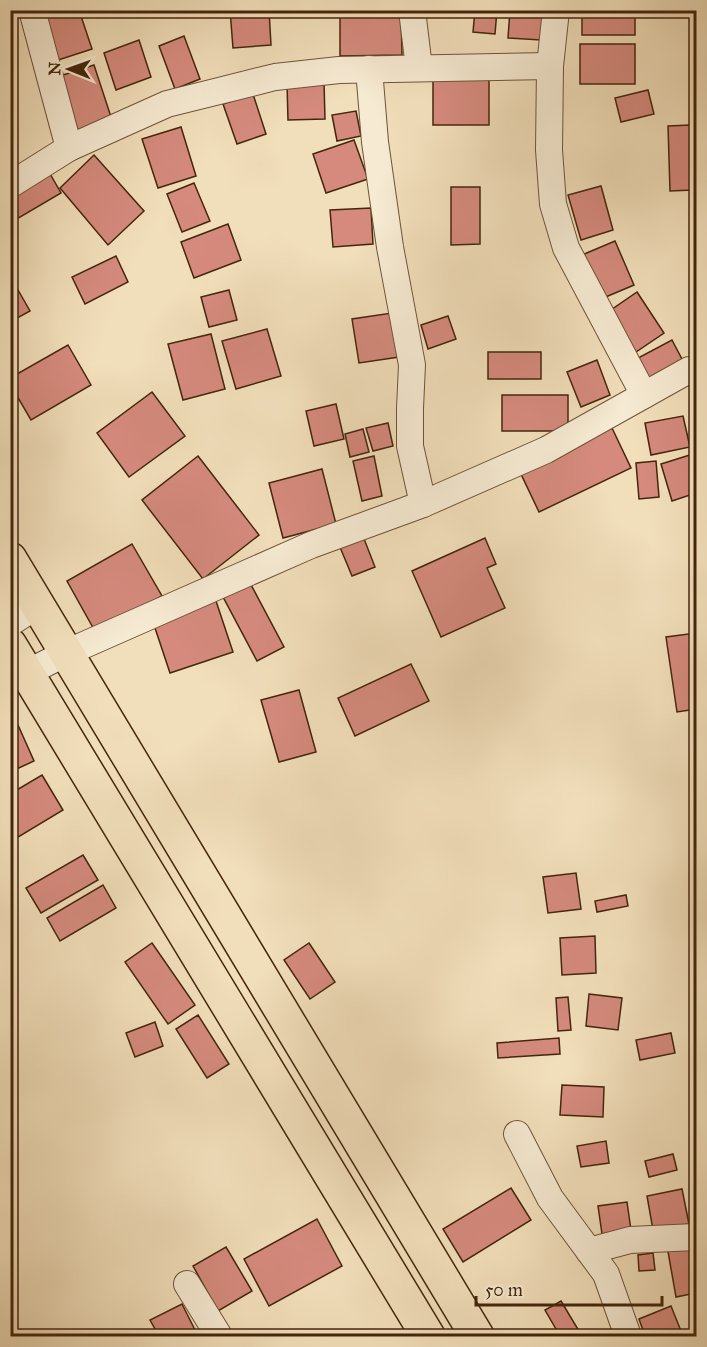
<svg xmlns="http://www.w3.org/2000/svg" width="707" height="1347" font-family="'IM FELL Great Primer',serif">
	<rect width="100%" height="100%" fill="#f1deba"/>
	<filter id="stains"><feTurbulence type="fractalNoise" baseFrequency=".00333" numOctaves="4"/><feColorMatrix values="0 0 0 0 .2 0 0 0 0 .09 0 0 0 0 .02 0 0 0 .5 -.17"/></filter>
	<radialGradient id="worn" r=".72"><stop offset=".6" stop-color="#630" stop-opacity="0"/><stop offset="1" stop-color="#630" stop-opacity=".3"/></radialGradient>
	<g fill="#d58a7d" stroke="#44260c" stroke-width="1.5">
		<path d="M60,10h19l13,39 -40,13 -14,-45z"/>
		<path d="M230,10h39l2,35 -38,3z"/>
		<path d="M340,10h61l1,45 -62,1z"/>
		<path d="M475,10h22l-2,24 -22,-2z"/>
		<path d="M510,10h33l-2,30 -33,-2z"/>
		<rect x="582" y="10" width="53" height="25"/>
		<path d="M184,36l16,43 -25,10 -16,-43z"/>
		<path d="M139,40l12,37 -35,13 -12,-37z"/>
		<rect x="580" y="44" width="55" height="40"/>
		<path d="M94,65l18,55 -36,13 -19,-56z"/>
		<path d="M433,77l56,1v47h-56z"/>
		<path d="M324,82l1,37 -37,1 -1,-37z"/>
		<path d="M648,90l6,24 -33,8 -6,-24z"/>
		<path d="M253,94l13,40 -29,10 -14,-40z"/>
		<path d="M356,111l5,25 -24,5 -5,-26z"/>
		<path d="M690,125l3,65 -23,1 -2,-65z"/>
		<path d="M181,127l15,49 -38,12 -16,-49z"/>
		<path d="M354,140l14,39 -42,14 -13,-39z"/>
		<path d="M94,155l50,56 -36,34 -48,-57z"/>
		<path d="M49,172l12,21 -51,30v-28z"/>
		<path d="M194,183l16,38 -28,11 -15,-38z"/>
		<path d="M601,186l12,44 -32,10 -13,-45z"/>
		<path d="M451,187h29v57l-29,1z"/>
		<path d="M371,208l2,36 -40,3 -3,-37z"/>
		<path d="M228,224l13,36 -47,18 -13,-36z"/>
		<path d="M615,241l19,44 -33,14 -19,-44z"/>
		<path d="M116,256l12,26 -43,22 -13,-27z"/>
		<path d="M10,276l20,35 -20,11z"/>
		<path d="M229,290l8,30 -28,7 -8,-30z"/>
		<path d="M637,292l27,41 -28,19 -28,-40z"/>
		<path d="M392,313l7,44 -40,6 -7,-44z"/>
		<path d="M448,316l8,23 -28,10 -7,-24z"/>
		<path d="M267,329l14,47 -45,13 -14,-48z"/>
		<path d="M211,334l14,55 -42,11 -15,-56z"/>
		<path d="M672,340l12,23 -34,18 -12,-23z"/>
		<path d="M68,345l23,40 -60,35 -21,-36v-6z"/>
		<rect x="488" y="352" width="53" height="27"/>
		<path d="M597,360l13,35 -29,12 -14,-35z"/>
		<path d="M152,392l33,44 -56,41 -32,-44z"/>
		<rect x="502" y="395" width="66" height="36"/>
		<path d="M336,404l8,35 -30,7 -8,-35z"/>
		<path d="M683,416l7,31 -39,8 -6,-32z"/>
		<path d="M388,423l5,23 -20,5 -7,-23z"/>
		<path d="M612,428l19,40 -92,44 -19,-40z"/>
		<path d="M363,429l6,23 -19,5 -5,-23z"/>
		<path d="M693,454l3,13v26l-24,8 -11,-37z"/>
		<path d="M198,456l61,79 -56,44 -61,-79z"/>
		<path d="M374,456l8,40 -20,5 -9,-40z"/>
		<path d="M656,461l3,36 -20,2 -3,-36z"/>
		<path d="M322,469l14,55 -53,14 -14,-55z"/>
		<path d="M361,531l14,36 -23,9 -15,-36z"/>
		<path d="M485,538l11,26 -9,4 18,40 -64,29 -29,-66z"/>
		<path d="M132,544l30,52 -66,37 -29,-52z"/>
		<path d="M249,581l35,66 -27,14 -35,-66z"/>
		<path d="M215,598l18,54 -63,21 -18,-54z"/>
		<path d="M696,633v76l-19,3 -11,-75z"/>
		<path d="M411,664l18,37 -74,35 -17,-38z"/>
		<path d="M299,690l17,62 -37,10 -18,-62z"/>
		<path d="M18,725l16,36 -24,11v-43z"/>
		<path d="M42,775l21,35 -53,32v-48z"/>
		<path d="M83,855l15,25 -57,33 -15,-25z"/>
		<path d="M576,873l5,36 -33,4 -5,-36z"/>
		<path d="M103,885l13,23 -56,33 -13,-23z"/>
		<path d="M626,895l2,11 -31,6 -2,-11z"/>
		<path d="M595,936l1,37 -34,2 -2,-37z"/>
		<path d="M152,943l43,62 -27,19 -43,-62z"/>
		<path d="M309,943l26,39 -25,17 -26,-39z"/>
		<path d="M589,994l33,4 -4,32 -32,-4z"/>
		<path d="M568,997l3,33 -13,1 -2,-33z"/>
		<path d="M696,997v34l-6,-33z"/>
		<path d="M198,1015l31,49 -22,14 -31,-49z"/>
		<path d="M155,1022l8,24 -28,11 -9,-24z"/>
		<path d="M671,1033l4,20 -35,7 -4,-20z"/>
		<path d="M559,1038l1,16 -62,4 -1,-15z"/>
		<path d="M562,1085l42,2 -1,30 -43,-2z"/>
		<path d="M606,1141l3,22 -28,4 -4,-21z"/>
		<path d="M673,1154l4,16 -28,7 -4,-16z"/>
		<path d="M511,1188l20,32 -68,42 -20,-33z"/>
		<path d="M682,1189l7,35 -36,6 -6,-34z"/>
		<path d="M627,1202l4,28 -29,4 -4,-28z"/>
		<path d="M317,1219l25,47 -73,40 -25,-47z"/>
		<path d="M693,1242l3,21v30l-20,4 -9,-51z"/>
		<path d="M226,1247l26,44 -34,20 -25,-45z"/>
		<path d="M653,1253l2,17 -16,1 -1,-16z"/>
		<path d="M561,1301l21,35h-22l-15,-26z"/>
		<path d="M182,1304l16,32h-39l-9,-16z"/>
		<path d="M671,1306l12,30h-38l-6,-17z"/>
	</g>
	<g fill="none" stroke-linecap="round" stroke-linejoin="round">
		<defs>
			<g id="minor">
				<path d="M32,10l37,138"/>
				<path d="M412,10l7,58"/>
				<path d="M556,10l-6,56 -1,84 4,54 13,44 78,147"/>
				<path d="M369,69l6,73 15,105 22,118 -2,43v38l13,58"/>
				<path d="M10,185l59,-37 98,-44 108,-27 64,-7 211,-4"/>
				<path d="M10,623l28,-18"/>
				<path d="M27,673l39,-20 245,-108 112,-41 123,-54 143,-80"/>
				<path d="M517,1134l33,64 56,76 22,62"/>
				<path d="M589,1251l41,-11 66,-3"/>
				<path d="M187,1284l32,52"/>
			</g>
			<g id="major">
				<path d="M10,559l467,777"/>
				<path d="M10,645l418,691"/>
			</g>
		</defs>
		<use href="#minor" stroke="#6f5438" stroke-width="28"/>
		<use href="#major" stroke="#44260c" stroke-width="36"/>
		<use href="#minor" stroke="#f6ead2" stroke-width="26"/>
		<use href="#major" stroke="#f1deba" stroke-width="33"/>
	</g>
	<rect width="707" height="1347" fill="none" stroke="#f1deba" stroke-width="36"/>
	<rect x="12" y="12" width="683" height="1323" fill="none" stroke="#44260c" stroke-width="3"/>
	<rect x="18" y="18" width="671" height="1311" fill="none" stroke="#44260c" stroke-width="1.5"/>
	<g transform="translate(69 69) rotate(271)" stroke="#f6ead2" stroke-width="4.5" paint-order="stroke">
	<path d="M0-4.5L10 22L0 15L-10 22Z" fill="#44260c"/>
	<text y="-9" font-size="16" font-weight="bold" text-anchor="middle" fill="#44260c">N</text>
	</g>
	<path d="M476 1296v9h186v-9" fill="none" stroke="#44260c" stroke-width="3"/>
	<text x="485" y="1296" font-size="18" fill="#44260c" stroke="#f6ead2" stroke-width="4.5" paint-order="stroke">50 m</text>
	<rect width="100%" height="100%" filter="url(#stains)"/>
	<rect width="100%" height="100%" fill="url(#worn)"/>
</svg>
